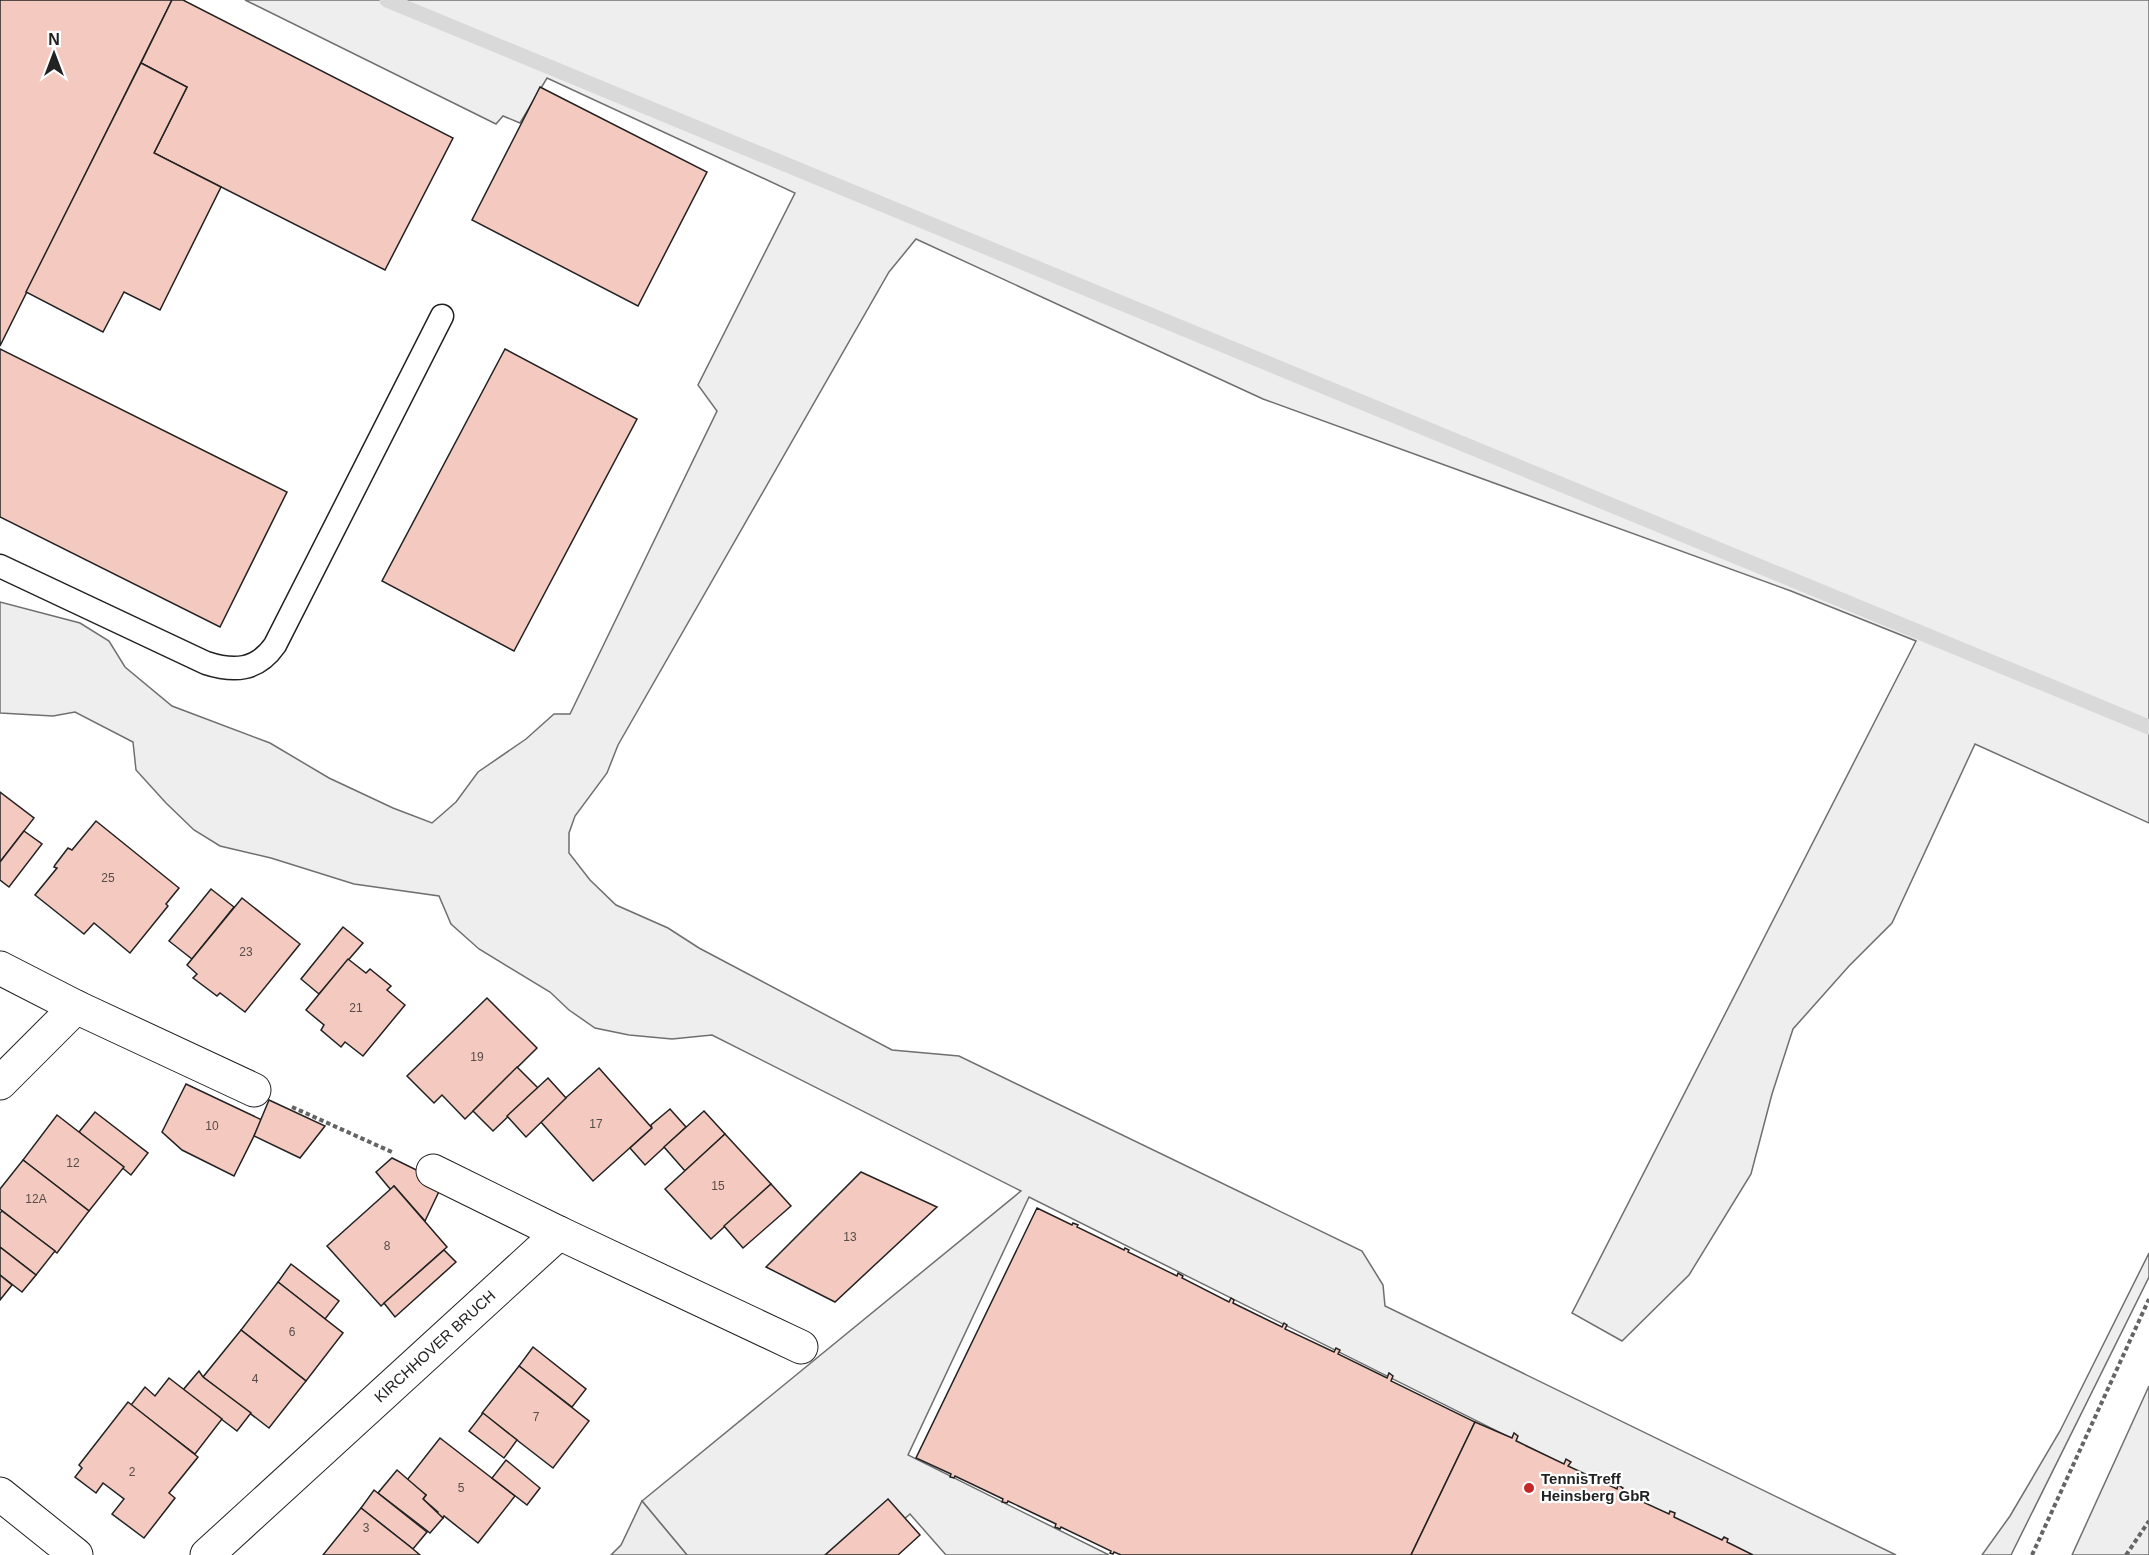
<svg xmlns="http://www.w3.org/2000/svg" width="2149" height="1555" font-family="Arial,sans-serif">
	<rect width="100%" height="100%" fill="#fff"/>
	<g fill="#eee" stroke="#6f6f6f" stroke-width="1.5">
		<path d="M245,0h1904v823l-174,-79 -83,179 -43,43 -56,63 -21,65 -21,80 -62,101 -67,66 -50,-28 344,-672 -125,-50 -528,-192 -347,-160 -27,33 -271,473 -11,28 -32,43 -6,17v20l21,27 26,25 52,23 31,20 193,102 67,6 403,195 21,34 2,21 511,249h-151l-716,-358 -121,258 201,100h-163l-36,-41 -48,41h-175l-45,-54 379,-310 -309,-156 -40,4 -43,-4 -34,-7 -26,-18 -19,-18 -71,-43 -28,-25 -12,-28 -85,-12 -83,-26 -51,-12 -26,-16 -28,-27 -30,-33 -3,-28 -58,-30 -22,4 -53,-3v-111l80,21 29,18 16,26 47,39 98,37 59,35 64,30 39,15 24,-21 22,-30 48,-33 28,-25h16l147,-303 -19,-26 97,-192 -248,-115 -27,45 -17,-7 -7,8z"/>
		<path d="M2149,1253v24l-138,278h-29l28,-39 50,-85z"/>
		<path d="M2149,1386v169h-77z"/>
	</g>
	<path fill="#ededed" stroke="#6f6f6f" stroke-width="1.5" d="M642,1501l45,54h-76l10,-10z"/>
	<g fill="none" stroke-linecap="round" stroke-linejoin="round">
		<path stroke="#d9d9d9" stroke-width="15" d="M387,0l1762,727"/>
	</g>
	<g fill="#f3c9c0" stroke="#222" stroke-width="1.5">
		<path d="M0,0h172l-172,346z"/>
		<path d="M172,0h11l270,138 -68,132 -231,-117 33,-66 -46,-24z"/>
		<path d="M141,63l46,24 -33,66 67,34 -61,123 -36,-18 -21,40 -77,-40z"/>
		<path d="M540,87l167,85 -69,134 -166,-86z"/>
		<path d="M0,349l287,143 -67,135 -220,-110z"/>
		<path d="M505,349l132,70 -123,232 -132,-70z"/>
		<path d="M0,792l34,26 -34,44z"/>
		<path d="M96,821l83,67 -13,16 2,2 -38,47 -36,-30 -10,11 -49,-39 22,-27 -3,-1 1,-2 13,-17 4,2z"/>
		<path d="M24,831l18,13 -33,43 -9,-7v-18z"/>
		<path d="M211,889l23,18 -42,52 -23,-18z"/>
		<path d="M242,898l58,46 -55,68 -25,-19 -3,3 -24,-18 4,-4 -10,-9z"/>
		<path d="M343,927l20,16 -44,51 -18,-15z"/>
		<path d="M348,959l18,14 4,-4 21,17 -4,4 18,15 -42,51 -18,-14 -4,5 -20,-17 3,-5 -18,-15z"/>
		<path d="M487,998l50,50 -72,71 -23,-24 -8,8 -27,-27z"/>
		<path d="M517,1067l21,21 -45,43 -20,-20z"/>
		<path d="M599,1068l53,60 -59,53 -53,-60z"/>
		<path d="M548,1078l18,20 -40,39 -19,-21z"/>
		<path d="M186,1084l76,36 -28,56 -52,-26 -20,-18z"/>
		<path d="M269,1100l56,26 -25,32 -46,-22z"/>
		<path d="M670,1109l16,18 -41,38 -15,-17 22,-20 -1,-3z"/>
		<path d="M704,1111l21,23 -40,37 -21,-24z"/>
		<path d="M95,1112l53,41 -17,22 -52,-43z"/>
		<path d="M57,1115l67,52 -35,44 -66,-51z"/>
		<path d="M725,1134l46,50 -60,55 -46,-50z"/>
		<path d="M392,1158l51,25 -18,38 -31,-35 -3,4 -15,-18z"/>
		<path d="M23,1160l66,51 -32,42 -57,-44v-20z"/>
		<path d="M861,1172l76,35 -102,95 -69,-35z"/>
		<path d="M771,1184l20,22 -48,42 -19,-22z"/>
		<path d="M394,1186l53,61 -66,59 -54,-60z"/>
		<path d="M1037,1208l35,17 1,-2 5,2 -1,2 47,23 1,-2 4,2 -1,2 49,24 1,-3 5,3 -1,2 47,24 2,-4 3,2 -1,3 49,24 2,-4 3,2 -2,4 49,23 2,-4 4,2 -2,4 49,24 2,-5 4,3 -2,5 84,41 -64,133h-290l-7,-3 -1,2 -3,-1 1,-2 -50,-24 -1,2 -5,-2 1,-3 -48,-23 -1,2 -5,-1 1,-3 -48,-23 -1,2 -4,-1 1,-3 -35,-16z"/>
		<path d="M2,1211l53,40 -19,24 -36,-28v-34z"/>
		<path d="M0,1247l36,28 -14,17 -22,-17z"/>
		<path d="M444,1250l12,12 -61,55 -11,-14z"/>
		<path d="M291,1264l48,37 -14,18 -47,-37z"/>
		<path d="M0,1275l12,10 -12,15z"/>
		<path d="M278,1282l65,51 -37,48 -65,-51z"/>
		<path d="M241,1330l65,51 -37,47 -66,-51z"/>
		<path d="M533,1347l53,42 -14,18 -53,-41z"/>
		<path d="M519,1366l70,55 -36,47 -71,-55z"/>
		<path d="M199,1371l4,6 48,36 -14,18 -54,-41z"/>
		<path d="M169,1378l53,41 -27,35 -64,-49 14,-18 10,9z"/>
		<path d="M128,1402l70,55 -29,36 6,5 -31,40 -32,-24 12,-15 -21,-16 -7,10 -21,-16 7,-9 -3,-3z"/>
		<path d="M483,1413l34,27 -13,18 -35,-27z"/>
		<path d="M1475,1422l37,16 2,-5 4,3 -2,5 48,23 2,-5 5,3 -3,4 49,23 1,-4 5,3 -2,4 48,22 1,-3 5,2 -1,4 48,23 2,-3 4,2 -1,3 26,13h-342z"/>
		<path d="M440,1438l75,58 -37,47 -34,-27 -1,2 -6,-5 1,-1 -15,-13 3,-4 -19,-15z"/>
		<path d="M506,1460l34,28 -13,17 -35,-27z"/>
		<path d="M397,1470l29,25 -3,4 20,19 -13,15 -52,-40z"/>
		<path d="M374,1490l53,42 -14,17 -52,-41z"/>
		<path d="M888,1499l32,36 -22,20h-73z"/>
		<path d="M361,1508l52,41 7,6h-97z"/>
	</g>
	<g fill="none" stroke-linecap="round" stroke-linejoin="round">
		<defs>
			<path id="service" d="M0,566l206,97c28,9 51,8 69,-18l167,-329"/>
			<g id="minor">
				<path d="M0,968l76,39 178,83"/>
				<path d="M0,1083l76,-76"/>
				<path d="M559,1233l242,114"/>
				<path d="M0,1494l76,61"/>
				<path id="s1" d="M207,1555l352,-322 -126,-62"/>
			</g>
		</defs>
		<use href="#service" stroke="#222" stroke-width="25"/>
		<use href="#minor" stroke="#222" stroke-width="35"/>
		<g stroke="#646464" stroke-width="4" stroke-dasharray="4.5 3" stroke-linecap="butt">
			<path d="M292,1107l102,46"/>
			<path d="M2032,1555l117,-256"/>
			<path d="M2126,1555l23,-34"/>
		</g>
		<use href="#service" stroke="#fff" stroke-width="22"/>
		<use href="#minor" stroke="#fff" stroke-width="33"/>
	</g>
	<circle fill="#c62828" stroke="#fff" stroke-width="2" cx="1529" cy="1488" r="6"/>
	<g text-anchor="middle" stroke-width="4.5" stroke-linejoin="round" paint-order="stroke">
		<g font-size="12" fill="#564c4a">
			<text x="108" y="882">25</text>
			<text x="246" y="956">23</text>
			<text x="356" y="1012">21</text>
			<text x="477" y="1061">19</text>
			<text x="596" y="1128">17</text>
			<text x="212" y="1130">10</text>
			<text x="73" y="1167">12</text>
			<text x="718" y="1190">15</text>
			<text x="36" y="1203">12A</text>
			<text x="850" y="1241">13</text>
			<text x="387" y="1250">8</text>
			<text x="292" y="1336">6</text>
			<text x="255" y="1383">4</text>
			<text x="536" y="1421">7</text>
			<text x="132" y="1476">2</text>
			<text x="461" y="1492">5</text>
			<text x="366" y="1532">3</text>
		</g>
		<g font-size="15" fill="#222" stroke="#fff">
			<text dy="5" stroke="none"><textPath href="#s1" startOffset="309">KIRCHHOVER BRUCH</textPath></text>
		</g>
		<g font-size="15" font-weight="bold" fill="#222" stroke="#fff" text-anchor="start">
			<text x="1541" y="1484">TennisTreff<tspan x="1541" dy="17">Heinsberg GbR</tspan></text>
		</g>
	</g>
	<g transform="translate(54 54)" stroke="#ffffff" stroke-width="4.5" paint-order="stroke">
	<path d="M0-4.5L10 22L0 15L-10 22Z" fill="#222222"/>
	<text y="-9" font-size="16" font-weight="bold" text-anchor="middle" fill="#222222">N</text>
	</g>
</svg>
